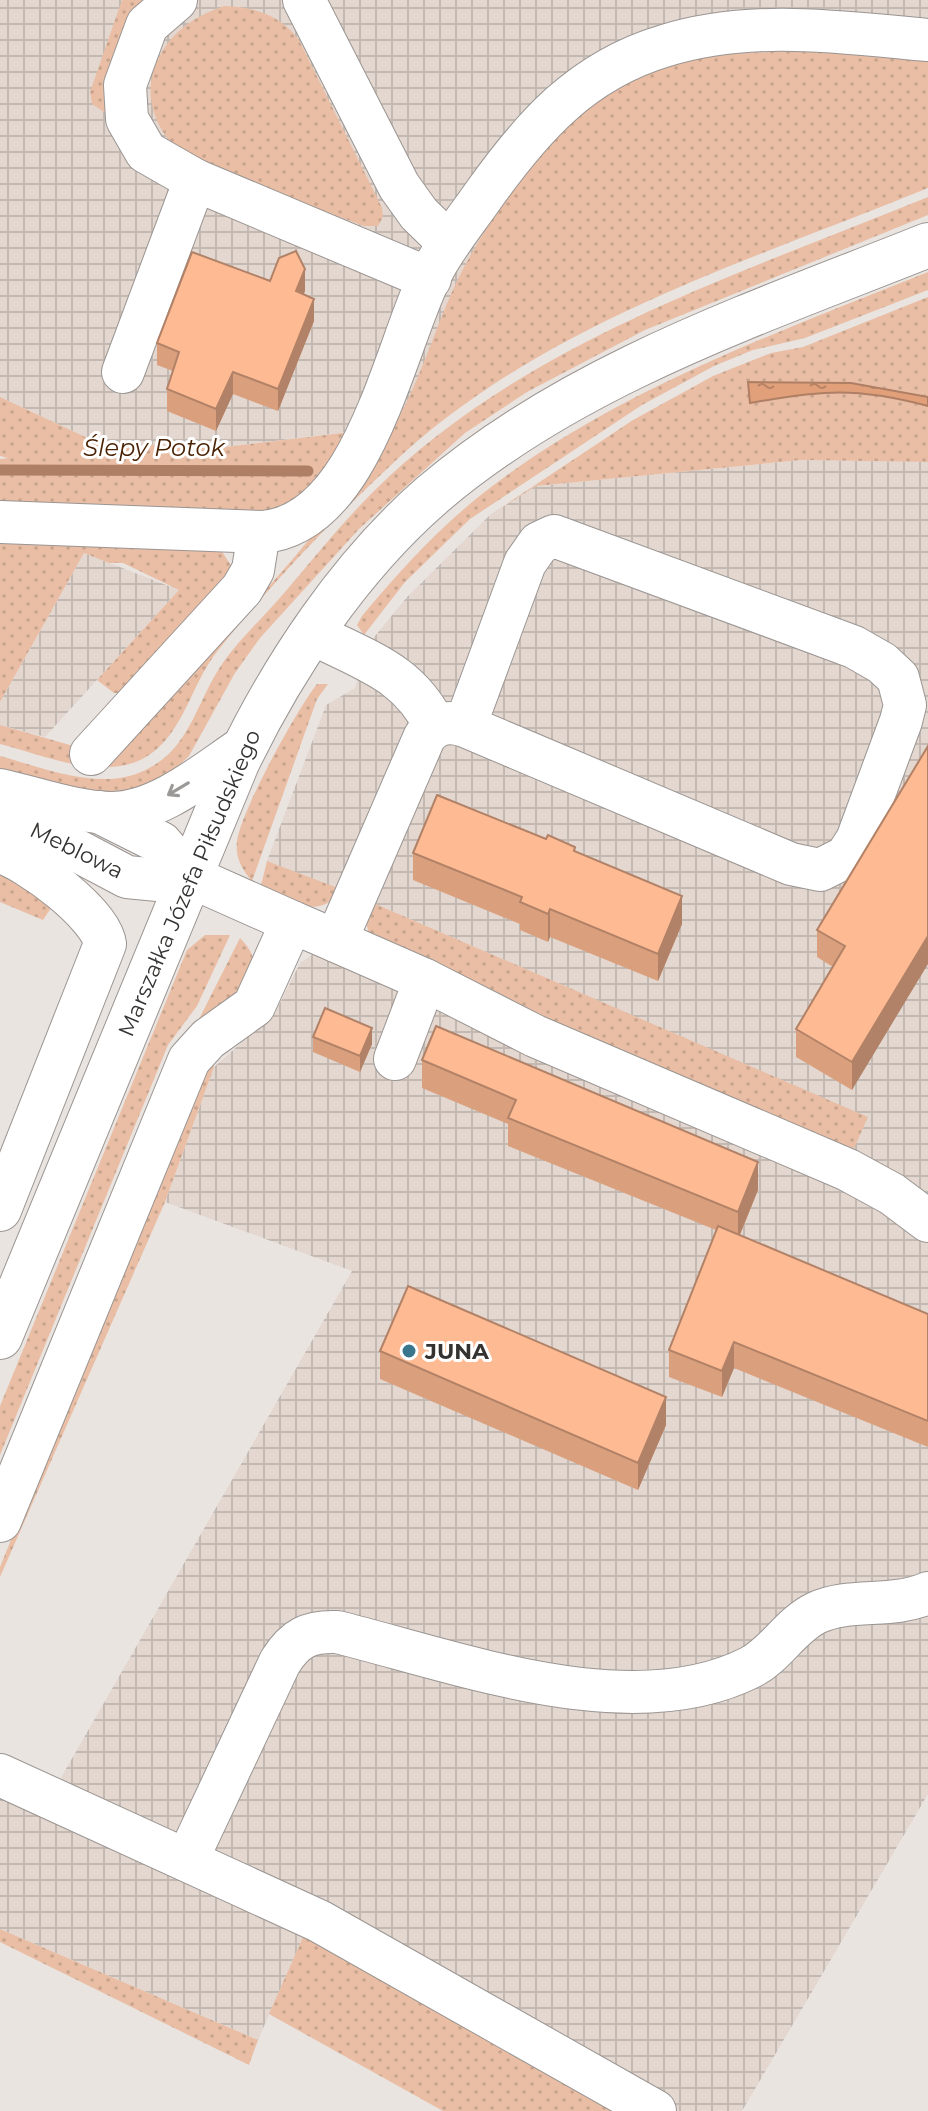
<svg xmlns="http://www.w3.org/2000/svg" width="928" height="2111" font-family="Montserrat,sans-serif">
	<defs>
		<pattern id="industrial-grid" width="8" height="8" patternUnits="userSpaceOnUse" patternTransform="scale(2)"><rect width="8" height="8" fill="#e3d7d0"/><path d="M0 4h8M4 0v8" fill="none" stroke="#c3b9b3"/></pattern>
		<pattern id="grass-dots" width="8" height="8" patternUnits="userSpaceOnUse" patternTransform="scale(2)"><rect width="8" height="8" fill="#e9bea5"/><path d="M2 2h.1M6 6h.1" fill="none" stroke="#c8a48e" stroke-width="1.8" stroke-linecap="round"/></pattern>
		<pattern id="water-ripples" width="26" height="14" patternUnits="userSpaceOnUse" patternTransform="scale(2)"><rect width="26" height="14" fill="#e2a07a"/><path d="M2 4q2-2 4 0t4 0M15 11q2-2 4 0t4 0" fill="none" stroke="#b88365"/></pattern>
	</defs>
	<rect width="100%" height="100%" fill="#eae4e1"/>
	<g fill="url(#industrial-grid)">
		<path d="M0,0h928v170l-241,98 -291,158 -179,22 -121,-6 -96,-45z"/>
		<path d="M801,460l127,2v1332l-186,317h-68l-619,-323 297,-517 -187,-69 49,-135 61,-54 25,-50 13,-9 555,164 -495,-215 -106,-42 59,-156 29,-17 16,-47 36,-44 83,-82 46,-29z"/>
		<path d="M84,553l95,37 -134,147 -45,-12v-23z"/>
		<path d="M0,1791l307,137 -49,112 -258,-111z"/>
	</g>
	<g fill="url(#grass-dots)">
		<path d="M122,0h23c-34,41 -35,65 -35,116l-18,-12 -2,-12z"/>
		<path d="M224,6c31,1 56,9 75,34l83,168 1,9 -5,9h-14c-38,-14 -77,-29 -115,-44 -23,-8 -49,-14 -68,-30 -24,-20 -37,-52 -27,-83 12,-34 38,-52 70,-63z"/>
		<path d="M800,51l128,6v131c-186,76 -391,137 -539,279 -61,57 -121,120 -173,186 -25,32 -33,82 -70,104 -43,25 -102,-2 -146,-13v-19l112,32c96,-106 200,-207 279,-327 27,-41 44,-103 66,-149 37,-75 109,-175 188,-208 49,-20 103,-20 155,-22z"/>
		<path d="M928,197v18l-283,115 -118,62 -62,41 -106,96 -99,109 -25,35 -46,83 -23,22 -53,18 -113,-24v-16c47,13 106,38 151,11 39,-21 47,-68 71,-103 18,-26 43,-48 63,-72 29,-34 56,-68 88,-100 151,-150 362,-216 555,-295z"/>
		<path d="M928,272v18l-123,48 -52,12 -39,16 -72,39 -172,114 -65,63 -41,53 -7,-10 5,-9c35,-42 72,-83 115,-118 133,-106 295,-163 451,-226z"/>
		<path d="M928,297v100l-77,-14 -100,20c71,-13 106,-16 177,3v56l-127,-2 -265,26 -46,29 143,-95 80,-44 58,-23 32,-6z"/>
		<path d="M0,397l96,45 121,6 133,-16 -37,54 -30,27 -283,-8v-46l8,-1 -8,-2z"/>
		<path d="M0,542l221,8 13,20 -113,123h-7l-17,-13 82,-90 -56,-27h-14l-25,-10 -84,149z"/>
		<path d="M317,684h11l-11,15 -65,182c-10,-12 -17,-23 -15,-40 4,-30 60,-132 80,-157z"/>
		<path d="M267,861l76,29c-25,31 -53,12 -83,-1z"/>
		<path d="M0,862l91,78 -40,-32 -8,12 -43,-18z"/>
		<path d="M373,903l495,214 -17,38 -266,-113 -216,-107 -3,-14z"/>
		<path d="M205,935h25l-33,71 -29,39 -168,410v-49l187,-456z"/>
		<path d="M240,938c41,40 -18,69 -46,91z"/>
		<path d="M211,1061l3,6 -49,135 -165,375v-10l199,-491z"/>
		<path d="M307,1928l325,183h-189l-174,-97z"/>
		<path d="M0,1929l258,111 -9,25 -249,-123z"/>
	</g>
	<path fill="url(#water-ripples)" stroke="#ae7f64" stroke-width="2" d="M748,382l103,1 77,14v9c-71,-19 -106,-16 -178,-3z"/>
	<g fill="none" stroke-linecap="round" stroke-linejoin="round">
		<path stroke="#ae7f64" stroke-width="11" d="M0,470l308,1"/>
		<defs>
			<g id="minor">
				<path d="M176,0l-29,25 -22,60 2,34 19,33 49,28 235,99"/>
				<path d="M304,0l95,186 20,28 30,29"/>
				<path d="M123,372l72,-192"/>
				<path d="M0,522l263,10c103,-9 132,-192 172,-266 14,-25 32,-47 48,-70 49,-69 98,-125 181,-150 87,-27 176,-14 264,-6"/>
				<path d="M314,634c51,27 94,37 121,92"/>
				<path d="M91,754l151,-165 11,-19 6,-38"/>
				<path d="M0,790c36,8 74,22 111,23 48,0 95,-41 133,-66"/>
				<path d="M0,810l127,67 31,3 31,-4 103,46 -38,84 -46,33 -19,21 -189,461"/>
				<path d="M99,812l62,31 28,33"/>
				<path d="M0,852c28,8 101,62 105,92l-105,266"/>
				<path d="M292,922l44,19 88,-203c9,-15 25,-18 41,-12l326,138 29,6 26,-13 11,-17 44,-119 4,-16 -7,-27 -16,-15 -28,-16 -300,-111 -15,7 -14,20 -60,163"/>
				<path d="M336,941l89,39 -30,79"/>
				<path d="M425,980l110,56 313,134 44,24 36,27"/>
				<path d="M0,1775l319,146 336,190"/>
				<path d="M187,1860l93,-198c15,-24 29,-31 57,-30 121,30 295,96 414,35 25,-13 39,-41 65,-54 34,-16 76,-4 112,-20"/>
			</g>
			<path id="major" d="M0,1337l237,-574c46,-96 113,-197 195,-268 141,-121 326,-182 496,-250"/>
		</defs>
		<use href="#minor" stroke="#9a9592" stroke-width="44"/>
		<use href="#major" stroke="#9a9592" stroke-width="46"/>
		<use href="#minor" stroke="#fff" stroke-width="42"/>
		<use href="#major" stroke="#fff" stroke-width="44"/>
	</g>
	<g fill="#daa07e">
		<path d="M270,281l35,10 -2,3 11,27 -36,90 -45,-17 -17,37 -49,-20v-22l6,-18 -16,-6v-22z"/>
		<path d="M928,746l-76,344 -56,-33v-28l37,-62 -16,-10v-27z"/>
		<path d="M575,851l107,73 -24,57 -108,-44 -2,5 -28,-12v-6l-107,-44v-27z"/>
		<path d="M313,1037l59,7 -12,28 -47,-20z"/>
		<path d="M422,1060l336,130 -18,45 188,79v133l-194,-79 -12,29 -53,-20v-27l47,-120 -208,-84v-22l-86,-36z"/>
		<path d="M380,1351l286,74 -28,65 -258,-111z"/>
	</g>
	<g fill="#b18267">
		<path d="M305,269v22l-9,22v-22z"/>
		<path d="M314,299v22l-36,90v-22z"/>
		<path d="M233,372v22l-17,37v-22z"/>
		<path d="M682,896v28l-24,57v-27z"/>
		<path d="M550,909v28l-2,5v-28z"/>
		<path d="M928,936v28l-76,126v-28z"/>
		<path d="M372,1028v16l-12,28v-16z"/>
		<path d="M758,1162v28l-20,49v-27z"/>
		<path d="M734,1342v26l-12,29v-26z"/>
		<path d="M666,1397v28l-28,65v-27z"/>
	</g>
	<g fill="#fdba93" stroke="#b18267" stroke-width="2">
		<path d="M296,251l9,18 -9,22 18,8 -36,90 -45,-17 -17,37 -49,-20 12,-37 -22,-9 35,-91 78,29 9,-23z"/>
		<path d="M928,746v190l-76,126 -56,-33 49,-83 -28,-16z"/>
		<path d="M437,795l109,44 2,-4 27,12 -1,4 108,45 -24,58 -108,-45 -2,5 -28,-12 2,-5 -109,-44z"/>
		<path d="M325,1008l47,20 -12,28 -47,-19z"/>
		<path d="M436,1026l322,136 -20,50 -230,-94 8,-18 -94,-40z"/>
		<path d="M718,1226l210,88v107l-194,-79 -12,29 -53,-21z"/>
		<path d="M408,1286l258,111 -28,66 -258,-112z"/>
	</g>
	<defs><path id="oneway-shaft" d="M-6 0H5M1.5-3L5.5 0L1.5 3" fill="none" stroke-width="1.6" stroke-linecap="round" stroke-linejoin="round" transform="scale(2)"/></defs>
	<use stroke="#9a9998" href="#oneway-shaft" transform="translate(178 789) rotate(149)"/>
	<circle fill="#39758d" stroke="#fff" stroke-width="3" cx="409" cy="1351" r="8"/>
	<g text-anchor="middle" stroke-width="6" stroke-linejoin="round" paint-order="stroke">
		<g font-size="22" fill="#353332" stroke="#fff">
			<text transform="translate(77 850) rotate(26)" y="8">Meblowa</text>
			<text transform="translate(189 883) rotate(-67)" y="8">Marszałka Józefa Piłsudskiego</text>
		</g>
		<g font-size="22" font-weight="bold" fill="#353332" stroke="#fff" text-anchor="start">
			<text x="425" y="1359">JUNA</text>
		</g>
		<g font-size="24" font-style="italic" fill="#4b2204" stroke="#fff">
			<text x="154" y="456">Ślepy Potok</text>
		</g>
	</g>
</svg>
